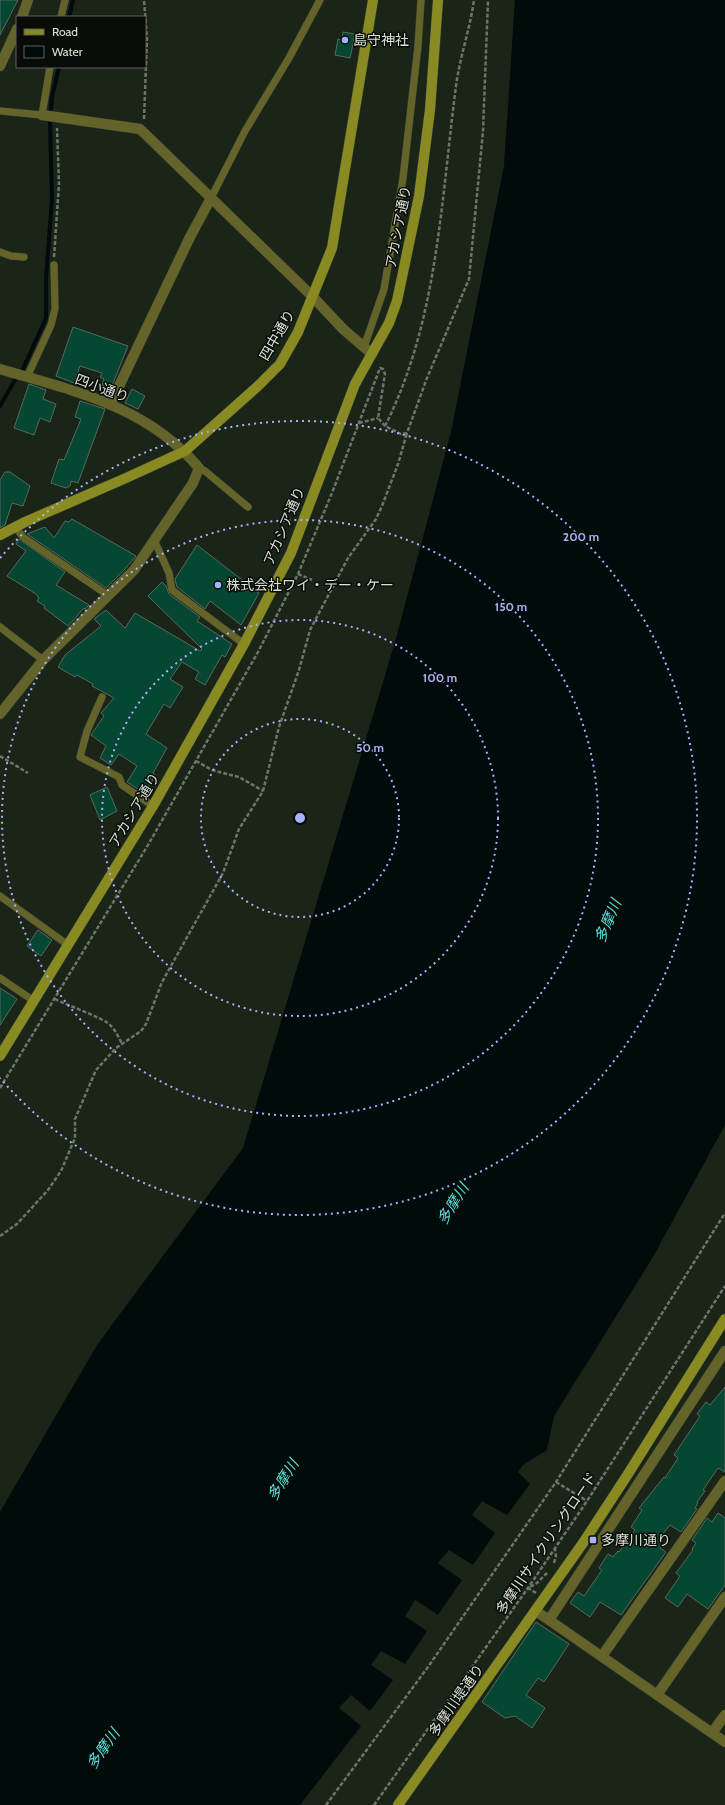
<svg xmlns="http://www.w3.org/2000/svg" width="725" height="1805" font-family="Cabin,'Noto Sans JP',sans-serif">
	<rect width="100%" height="100%" fill="#1a2417"/>
	<path fill="#000b0b" d="M515,0h210v1125l-72,132 -99,159 -7,34 -24,15 -5,7 12,12 -23,31 -25,-14 -10,14 23,18 -22,32 -24,-15 -11,13 24,17 -24,35 -23,-15 -10,16 22,15 -22,33 -24,-13 -10,14 22,15 -23,31 -19,-16 -12,13 22,18 -61,79h-300v-293l97,-167 146,-197 152,-506 56,-210 53,-266z"/>
	<g fill="none" stroke-linecap="round" stroke-linejoin="round">
		<g stroke="#000b0b" stroke-width="4">
			<path d="M69,17l4,-17"/>
			<path d="M23,369l23,-51v-40l6,-79 -2,-77 2,-25 7,-30"/>
			<path d="M0,406l15,-26"/>
		</g>
	</g>
	<g fill="#064733" stroke="#566960">
		<path d="M0,0h18l-18,35z"/>
		<path d="M343,32l12,2 -5,24 -15,-3 3,-16 4,1z"/>
		<path d="M73,327l55,19 -17,42 -9,-3 2,-6 -4,-2 2,-4 -22,-7 -6,17 -18,-7z"/>
		<path d="M29,384l17,6 -3,9 13,5 -6,18 -10,-4 -6,17 -20,-7z"/>
		<path d="M132,389l13,7 -7,13 -13,-6z"/>
		<path d="M80,401l25,8 -27,74 -7,-2 -1,5 -4,2 -15,-5 8,-24 5,1 17,-41 -6,-2z"/>
		<path d="M5,472h5l20,14 -7,20 -11,-3 -7,22 -5,3v-48z"/>
		<path d="M72,519l64,37 -11,13 -19,19 -79,-54 18,-7 9,11 11,-17 4,1z"/>
		<path d="M19,539l46,33 -9,13 33,20 -4,4 -1,-1 -16,18 -24,-18 1,-2 -8,-5 2,-3 -3,-4 -29,-18 19,-25 -10,-7z"/>
		<path d="M197,545l62,48 -18,32 -31,-24 -5,8 -28,-22 -2,-8z"/>
		<path d="M162,582l4,4 3,8 31,23 -3,4 35,23 -7,13 -3,-2 -17,30 -10,-6 4,-7 -17,-10 -12,17 13,8 -13,21 -6,-4 -18,30 21,14 -14,25 2,2 -9,19 -19,-12 10,-16 -18,-12 -8,11 -11,-7 6,-12 -15,-11 13,-19 -3,-3 13,-15 -22,-12 1,-2 -16,-9 -2,2 -17,-10 7,-12 36,-29 -7,-7 12,-9 19,18 10,-15 65,38 2,-2 -54,-53z"/>
		<path d="M107,787l10,24 -17,9 -10,-25z"/>
		<path d="M38,930l14,10 -11,16 -14,-10z"/>
		<path d="M0,988l17,11 -17,26z"/>
		<path d="M725,1387v85l-7,-4 -15,22 2,1 -8,11 1,1 -3,5 2,1 -16,23 -11,-7 -13,16 6,4 -3,3 6,4 -45,63 -21,-13 -10,15 -20,-14 8,-11 6,4 18,-26 -3,-2 9,-14 5,3 5,-6 1,1 16,-22 -4,-3 11,-17 -3,-2 25,-31 1,1 13,-20 -4,-3 26,-39 -3,-2 9,-12 4,3z"/>
		<path d="M718,1513l7,5v67l-17,24 -21,-15 -9,13 -13,-9 15,-22 -4,-3 17,-23 -1,-1 4,-6 -4,-3 15,-22 5,4z"/>
		<path d="M536,1622l33,22 -25,38 -6,-4 -12,17 19,13 -13,20 -17,-12 -10,2 -23,-16z"/>
	</g>
	<g fill="none" stroke-linecap="round" stroke-linejoin="round">
		<defs>
			<g id="lane">
				<path d="M61,17l4,-17"/>
				<path d="M0,111l42,4 8,-48"/>
				<path d="M211,198l34,-67 44,-73 31,-58"/>
				<path d="M0,252l11,4 13,1"/>
				<path d="M364,347l20,-58 19,-111 15,-132 3,-46"/>
				<path d="M27,377l24,-52 4,-16 -1,-44"/>
				<path d="M199,468l6,3 43,36"/>
				<path d="M15,527l9,11 85,58"/>
				<path d="M155,542l14,31 3,17 72,54"/>
				<path d="M0,627l43,33"/>
				<path d="M102,697l-15,34 -7,26 39,20 3,8 31,21"/>
				<path d="M0,896l68,49"/>
				<path d="M0,978l34,23"/>
			</g>
			<g id="street">
				<path d="M22,17l6,-17"/>
				<path d="M0,66l17,-37"/>
				<path d="M42,115l98,14 173,168 30,32 29,25"/>
				<path d="M0,369c74,22 147,37 199,99l-6,15 -59,87 -91,90 -43,54"/>
				<path d="M111,403l79,-166 21,-39"/>
				<path d="M536,1611l189,131"/>
				<path d="M549,1620l176,-269"/>
				<path d="M602,1656l123,-175"/>
				<path d="M657,1695l68,-98"/>
				<path d="M712,1733l13,-18"/>
			</g>
			<g id="secondary">
				<path d="M0,535l25,-13 101,-44 59,-27 73,-65 22,-22 18,-32 34,-84 41,-248"/>
				<path d="M0,1056l153,-250 91,-162 47,-91 64,-169 34,-61 8,-22 22,-105 11,-86 8,-110"/>
				<path d="M398,1805l185,-262 45,-69 97,-155"/>
			</g>
		</defs>
		<use href="#lane" stroke="#353e32" stroke-width="8"/>
		<use href="#street" stroke="#353e32" stroke-width="11"/>
		<use href="#secondary" stroke="#353e32" stroke-width="11"/>
		<g stroke="#6d756a" stroke-width="2.5" stroke-dasharray="4 2" stroke-linecap="butt">
			<path d="M144,119l3,-80 -3,-39"/>
			<path d="M54,257l5,-73 -2,-56"/>
			<path d="M359,423l19,-5"/>
			<path d="M385,426c53,-105 56,-226 71,-340 4,-30 14,-57 18,-86"/>
			<path d="M298,574l14,6"/>
			<path d="M0,756l28,17"/>
			<path d="M196,761l16,9 27,7 24,14"/>
			<path d="M55,999c13,7 50,19 56,27 5,5 8,12 11,18"/>
			<path d="M0,1088l148,-243 110,-193 40,-78 34,-81 48,-125 3,1 2,5 -7,44 7,8 16,8 6,-1 20,-55 42,-99 14,-148 5,-131"/>
			<path d="M0,1236l17,-12 31,-34 13,-19 14,-33v-19l21,-49 20,-22 25,-17 5,-7 16,-42 61,-109 16,-44 24,-38 16,-64 20,-57 11,-40 38,-72 28,-39 6,-13 16,-42 9,-31"/>
			<path d="M556,1482l31,19"/>
			<path d="M554,1563l2,-7 -1,-7"/>
			<path d="M536,1593l-8,-5 9,-5 10,-10"/>
			<path d="M326,1805l102,-138 128,-185 169,-269"/>
			<path d="M374,1805l154,-217 59,-87 138,-215"/>
		</g>
		<use href="#lane" stroke="#64642a" stroke-width="7"/>
		<use href="#street" stroke="#64642a" stroke-width="10"/>
		<use href="#secondary" stroke="#8a8a23" stroke-width="10"/>
	</g>
	<g fill="none" stroke="#a7b1fc" stroke-width="2" stroke-dasharray="2 4">
		<circle cx="300" cy="818" r="99"/>
		<circle cx="300" cy="818" r="198"/>
		<circle cx="300" cy="818" r="298"/>
		<path d="M0 558A397 397 0 1 1 0 1078"/>
	</g>
	<g fill="#a7b1fc" stroke="#080c06" stroke-width="1.5">
		<circle cx="345" cy="40" r="4"/>
		<circle cx="218" cy="585" r="4"/>
		<rect x="589" y="1536" width="8" height="8" rx="2"/>
	</g>
	<g text-anchor="middle" stroke-width="3" stroke-linejoin="round" paint-order="stroke">
		<g font-size="14" fill="#dbe1d8" stroke="#080c06" text-anchor="start">
			<text x="353" y="45">島守神社</text>
			<text x="226" y="590">株式会社ワイ・デー・ケー</text>
			<text x="601" y="1545">多摩川通り</text>
		</g>
		<g font-size="14" fill="#dbe1d8" stroke="#080c06">
			<text transform="translate(398 227) rotate(-79)" y="5">アカシア通り</text>
			<text transform="translate(277 335) rotate(-60)" y="5">四中通り</text>
			<text transform="translate(102 388) rotate(20)" y="5">四小通り</text>
			<text transform="translate(284 526) rotate(-67)" y="5">アカシア通り</text>
			<text transform="translate(134 810) rotate(-59)" y="5">アカシア通り</text>
			<text transform="translate(546 1543) rotate(-56)" y="5">多摩川サイクリングロード</text>
			<text transform="translate(456 1700) rotate(-55)" y="5">多摩川堤通り</text>
		</g>
		<g font-size="15" font-style="italic" fill="#55e0de" stroke="#080c06">
			<text transform="translate(608 921) rotate(-67)" y="5">多摩川</text>
			<text transform="translate(453 1204) rotate(-58)" y="5">多摩川</text>
			<text transform="translate(283 1480) rotate(-58)" y="5">多摩川</text>
			<text transform="translate(103 1749) rotate(-55)" y="5">多摩川</text>
		</g>
	</g>
	<circle cx="300" cy="818" r="6" fill="#a7b1fc" stroke="#080c06" stroke-width="2"/>
	<g font-size="12" text-anchor="middle" font-weight="bold" fill="#a7b1fc" stroke="#080c06" stroke-width="3" stroke-linejoin="round" paint-order="stroke">
		<text x="581" y="541">200 m</text>
		<text x="511" y="611">150 m</text>
		<text x="440" y="682">100 m</text>
		<text x="370" y="752">50 m</text>
	</g>
	<rect x="16" y="16" width="130" height="52" fill="#080c06" stroke="#5c615a"/>
	<rect x="24" y="29" width="20" height="6" fill="#8a8a23" stroke="#5c615a"/>
	<text x="52" y="36" font-size="12" fill="#dbe1d8">Road</text>
	<rect x="24" y="46" width="20" height="12" fill="#000b0b" stroke="#5c615a"/>
	<text x="52" y="56" font-size="12" fill="#dbe1d8">Water</text>
</svg>
